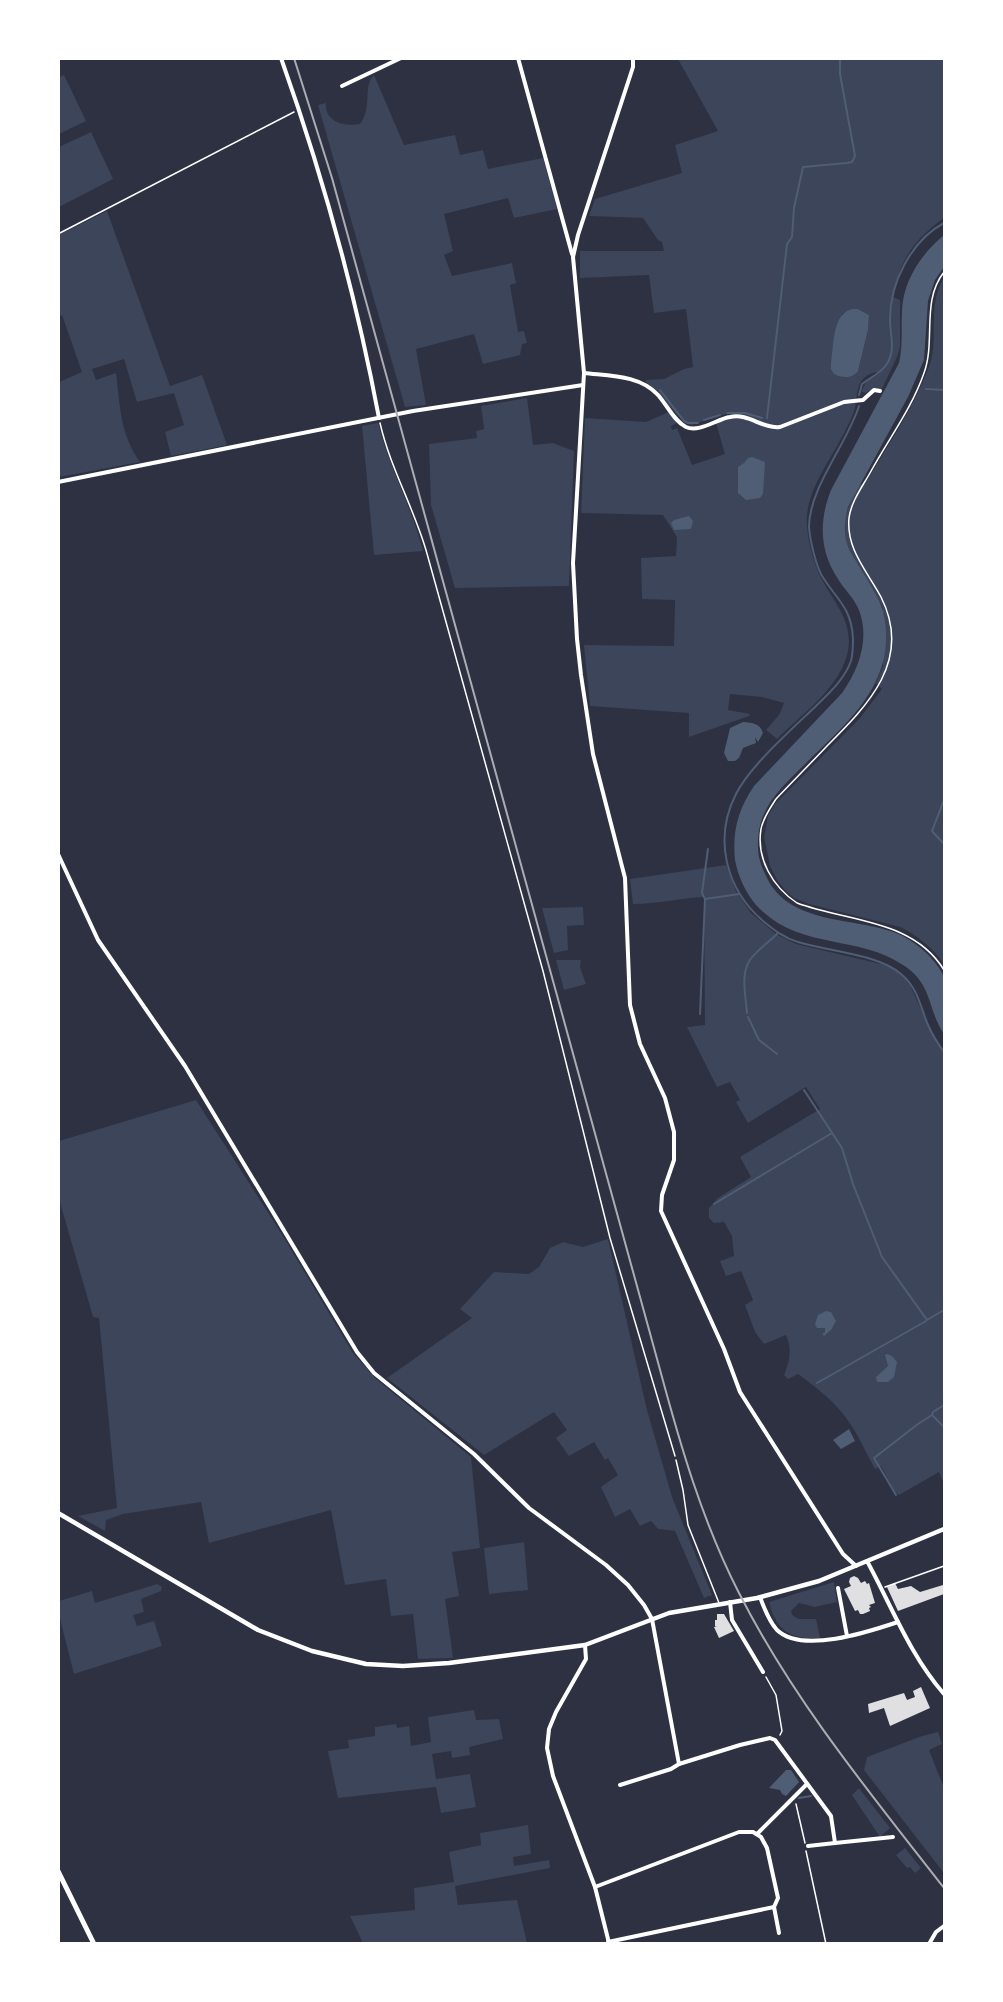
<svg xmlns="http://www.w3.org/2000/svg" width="1003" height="2002" font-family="'Source Sans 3',sans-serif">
	<rect width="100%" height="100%" fill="#2d3142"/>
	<g fill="#3c4559" fill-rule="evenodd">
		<path d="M678,59h266v159c-30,22 -44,41 -51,79l7,3v47l-3,10 -15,32h-9l-7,4 -5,-1 5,-10 14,-9 -4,-1c-4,1 -9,3 -12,6 -8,7 -7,21 -9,30 -2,6 -4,12 -7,17 -12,27 -34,53 -40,83 -4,19 3,45 10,63 11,27 36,47 30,80 -7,36 -46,63 -71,88l-11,-9 13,-15 5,-12 -22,-6 -32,-3 -2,16 22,4 -1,2 -60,21v-24l-99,-7 -6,-61 90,1 1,-46 -33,-1 -1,-41 35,-2 1,-19 -14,-22 -82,-2 4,-95 61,4 23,-10 8,11 -6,3 1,4 5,-2 15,37 33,-11 -9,-31 22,-6 3,-4 -9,-1 -41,13c-15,-6 -29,-32 -45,-43v-2l18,-1 20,-10 9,-2 -7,-58 -32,4 -5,-38 -69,3v-27h84l-2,-9 -4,-2 -15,-22 -54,-2 6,-17 87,-26 -7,-28 43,-14zM852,309h6l11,6 -1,15 -10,41 -16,-57z"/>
		<path d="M64,75l22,46 -27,13v-57z"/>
		<path d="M374,75l30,70 51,-10 5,20 23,-5 5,19 55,-11 14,51 -43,9 -6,-20 -64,16 9,37 -9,4 8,21 60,-13 4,20 -6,2 8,47 6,-1 3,12 -5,1 -2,11 -37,9 -9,-30 -58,15 10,56 -21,2 -87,-302 8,-2c-2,19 19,24 34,21 13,-17 2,-37 14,-49z"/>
		<path d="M91,132l22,47 -54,28v-60z"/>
		<path d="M107,211l63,175 32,-11 25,70 -56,11 -6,-24 19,-7 -10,-32 -37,9 -13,-43 -32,10 4,11 20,-7c4,32 4,61 24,89l-81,15v-95l23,-10 -20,-57 -3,2v-82z"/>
		<path d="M944,277v687c-11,-16 -26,-28 -44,-37l-91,-23 -15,-6 -9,-8 -8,-10 -7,-14 -6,-29 4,-21 7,-12 85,-86 22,-29 -6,-6 7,-17v-58l-33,-57c-12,-27 -3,-43 10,-67l4,1c23,-38 49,-76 65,-118 11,-30 -3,-60 15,-90z"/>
		<path d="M527,398l6,47 20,-2 21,8 -5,135 -114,2 -24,-83 -2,-61 48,-6 -1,-7 8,-2 -3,-23z"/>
		<path d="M378,423c11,44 34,84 45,128l-49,4 -12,-129z"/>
		<path d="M726,865l10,26 15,22 25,21 20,10 89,21 16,9 9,11 27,59 7,8v432l-5,-12 -40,23 -4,-3 -14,-26 -6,3c-11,-20 -21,-44 -37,-61 -12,-13 -26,-24 -40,-34l-10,5 -4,-4c6,-14 8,-26 2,-40l-22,9 -9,-12 -10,-27 8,-5 -12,-29 -15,5 -6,-15 14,-5 -2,-20 -8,-14 -10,1 -5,-5v-10l9,-10 33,-21 -11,-20 80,-48 -14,-22 -58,36 -12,-21 4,-2 -10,-18 -13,5 -30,-60 18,-2 -1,-128c-24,1 -47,7 -71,7l-3,-25z"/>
		<path d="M583,907l1,18 -17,1 1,24 -14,3 -12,-45z"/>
		<path d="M556,960h25l-1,7 6,17 -22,6z"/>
		<path d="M196,1100l87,136 70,117 22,25 96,79 9,91 -28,4 7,44 -14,3 8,59 -35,1 -5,-45 -22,2 -5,-37 -41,6 -14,-75 -122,33 -8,-41 -78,12 -17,6 -1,11 -27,-15 39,-8 -18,-190 -6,-1 -34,-118v-58z"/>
		<path d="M608,1239l39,171 25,87 40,98 -8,3 -29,-67 -17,-2 -7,-8 -11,5 -10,-17 -15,8 -14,-30 17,-12 -10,-17 -3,2 -11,-18 -25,14 -13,-18 11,-8 -13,-18 -70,43 -97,-77 85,-60 -12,-9 34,-37 35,2 10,-7 11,-19 13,-6 20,5z"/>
		<path d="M524,1542l4,48 -39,4 -5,-46z"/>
		<path d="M834,1582l3,20 -22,5 -16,-4 -8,8 2,5 6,3h17l4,19c-29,2 -44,-7 -51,-36z"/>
		<path d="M157,1584l5,3 -1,4 -20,8 3,13 -11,3 4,11 17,-5 8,25 -88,28 -15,-59v-14l33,-10 3,12z"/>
		<path d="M474,1710l2,10 23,-1 4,20 -34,8 1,8 -18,3 -1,-7 -19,3 4,25 34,-5 6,33 -35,6 -5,-26 -98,11 -10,-47 21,-3 -1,-8 27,-4v-9l21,-3 1,4 12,-2 2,20 20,-4 -3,-25z"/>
		<path d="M938,1732l4,12 -13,6 15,38v85l-80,-103 3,-13 55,-21z"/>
		<path d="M859,1788l31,40 -10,9 -28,-42z"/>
		<path d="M528,1825l3,29 -18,3 1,9 35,-6 1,8 -95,18 3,19 59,-5 10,43h-164l-13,-27 65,-6 -1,-22 40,-6 -5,-30 32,-7 -1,-12z"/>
		<path d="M905,1848l16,20 -6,5 -5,-6 -3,1 -11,-13z"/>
	</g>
	<g fill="#4f5d75">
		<path d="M944,235v32l-9,13 -7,21 -4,59 -16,37 -60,110c-4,16 -5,29 2,44 8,14 30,47 33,60 17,73 -38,113 -84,159 -24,24 -42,41 -41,78 0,10 4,20 9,30 23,47 87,39 129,55 18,7 39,25 47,42 5,10 2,46 1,59 -17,-25 -11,-50 -41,-69 -46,-31 -105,-14 -147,-60 -11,-13 -18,-29 -21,-45 -3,-28 3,-51 19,-74l88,-93c17,-24 28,-54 17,-83 -5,-12 -15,-21 -21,-31 -19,-28 -19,-59 -7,-89l68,-127c4,-17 2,-34 3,-52 1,-30 19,-57 42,-76z"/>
		<path d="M852,309h6l11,6 -1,15 -10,41c-6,8 -16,7 -24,3l-3,-5v-6c3,-18 1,-49 21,-54z"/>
		<path d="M752,457l13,5 -2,32 -3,4 -14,2 -8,-7v-26l6,-4 4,-5z"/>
		<path d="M689,516l4,5 -2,8 -17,1 -3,-7 3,-3z"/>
		<path d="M743,722c10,1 17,1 20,11l-5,9 -3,-5 1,6 -13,5 -4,10 -4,3h-7l-4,-8 6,-25z"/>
		<path d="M826,1311l5,1 5,9 -5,9 -7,6 -2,-2 3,-2v-4h-8l-2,-4 3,-9z"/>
		<path d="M887,1354l5,2 5,6 -3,15 -6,5h-11l-1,-5 12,-11 -3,-11z"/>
		<path d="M849,1429l6,12 -14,8 -8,-9z"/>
		<path d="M786,1770h5l8,12 -13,14 -4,-2 -2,-4 -11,-2z"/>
	</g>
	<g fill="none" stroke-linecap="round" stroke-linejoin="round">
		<g stroke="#4f5d75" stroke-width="2">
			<path d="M926,389l18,1"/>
			<path d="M660,390l24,31 4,2h10"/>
			<path d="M859,395l3,-11c8,-6 19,-11 25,-20 9,-15 3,-28 3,-45 0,-37 22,-79 54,-96"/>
			<path d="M859,406c-12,38 -50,82 -50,121 1,13 7,41 15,52 15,23 27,29 29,59 0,8 0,15 -2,23 -7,19 -22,32 -36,46 -23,22 -65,59 -79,87 -23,45 -10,95 27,127 11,9 21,17 35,21 29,9 80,12 103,32 17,14 19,32 27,51 4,9 10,19 16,27"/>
			<path d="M727,413h18l17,5"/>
			<path d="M767,418l20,-174 5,-7 2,-29 9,-41 44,-4 5,-1 3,-6 -15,-82v-16"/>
			<path d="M704,420l16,-5"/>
			<path d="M944,800l-12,31 12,13"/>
			<path d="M705,899l-3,-6 6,-44"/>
			<path d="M747,1013c-1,-16 -7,-39 3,-53 7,-10 19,-18 28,-27"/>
			<path d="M700,1014l5,-115 34,-5"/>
			<path d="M748,1017l11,23 18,14"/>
			<path d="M804,1090l38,58 11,36 29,73 45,63 17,-10"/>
			<path d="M714,1204l118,-71"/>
			<path d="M817,1383l109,-62"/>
			<path d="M944,1405l-11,7 -1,3 12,12"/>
			<path d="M896,1495l-22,-37 44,-34 14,-9"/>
			<path d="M799,1798l12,-2"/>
		</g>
	</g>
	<g fill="#e0e0e3">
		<path d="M854,1576l4,2 3,5 4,-2 2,3 2,-1 6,20 -6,2 2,2 -2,1 1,3 -7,3h-3l-2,-4 -3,1 -11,-22 7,-3 -2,-4 1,-4z"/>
		<path d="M895,1583l3,6 13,-3 9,6 23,-7 1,9 -46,17 -11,-24z"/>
		<path d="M717,1614h7l10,17 -15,7 -5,-11 3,-1h-2v-6h2z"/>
		<path d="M921,1687l9,21 -40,18 -6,-18 -15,5 -1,-9 36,-11 3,7 8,-3 -2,-6z"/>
	</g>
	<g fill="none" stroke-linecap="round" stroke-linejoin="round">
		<g stroke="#fff" stroke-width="1.5">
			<path d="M58,234l236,-122"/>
			<path d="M380,423c10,44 33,83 46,127l117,421 67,267 65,218"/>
			<path d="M885,1587l59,-21"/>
			<path d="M766,1677l10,18 6,36 -2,4"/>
			<path d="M796,1804l9,39"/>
			<path d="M806,1851l20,93"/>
		</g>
		<g stroke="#fff" stroke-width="1.5">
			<path d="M944,272c-23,29 -8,68 -20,101 -12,35 -36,67 -54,100 -8,14 -19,29 -21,45 -3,31 18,53 32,79 32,63 -13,108 -54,149 -17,18 -34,35 -51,53 -6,9 -13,19 -15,30 -5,30 12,58 36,74 51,19 116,16 147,67"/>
			<path d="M676,1460l7,30 5,35 31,78"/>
		</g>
		<g stroke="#fff" stroke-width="4">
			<path d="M281,58c42,118 75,238 98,360"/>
			<path d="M518,58l54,196"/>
			<path d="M633,58v9l-55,168 -5,22 11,116 -11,190 4,76 4,36 12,79 32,124 5,127 10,39 25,54 9,34v28l-12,35 -1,16 63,138 16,43 103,162 13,12"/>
			<path d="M342,86l59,-28"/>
			<path d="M584,373c26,3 56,2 74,22 9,10 16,26 28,32 13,6 31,-8 44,-10 19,-4 32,12 50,10l64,-25 19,-2 11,-10 6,1"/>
			<path d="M58,482l355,-71 170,-26"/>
			<path d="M58,854l40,86 87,126 172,286 17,21 100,81 55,54 77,57 22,20 16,20 8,14 27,145 -8,5 -51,16"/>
			<path d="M867,1561c25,46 43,94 77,133"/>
			<path d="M838,1588l9,48"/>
			<path d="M760,1597c4,11 9,24 17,33 25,24 91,2 121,-8"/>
			<path d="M730,1602l2,18 31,52"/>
			<path d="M585,1645l1,14 -30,53 -7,17 -2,19 6,28 42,111 14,56"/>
			<path d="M679,1764l61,-19 30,-7 5,2 56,76 4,27 -27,3"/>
			<path d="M757,1834l50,-50"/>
			<path d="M835,1843l58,-6"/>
			<path d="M595,1887l144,-55h14l8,5 6,11 11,50 -4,9 -166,35"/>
			<path d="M774,1907l5,26"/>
			<path d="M929,1944l7,-12 8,-6"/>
		</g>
		<path stroke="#fff" stroke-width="4.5" d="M58,1513l200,117 54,21 54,13 37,2 46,-3 136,-18 84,-32 88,-15 62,-17 125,-52"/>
		<path stroke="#fff" stroke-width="5" d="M58,1871l36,73"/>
		<path stroke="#abadb3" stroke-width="2" d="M294,58l38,120 327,1188c21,78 43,155 80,227 55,108 131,200 205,295"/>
	</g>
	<rect width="1003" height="2002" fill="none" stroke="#ffffff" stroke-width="120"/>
</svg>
